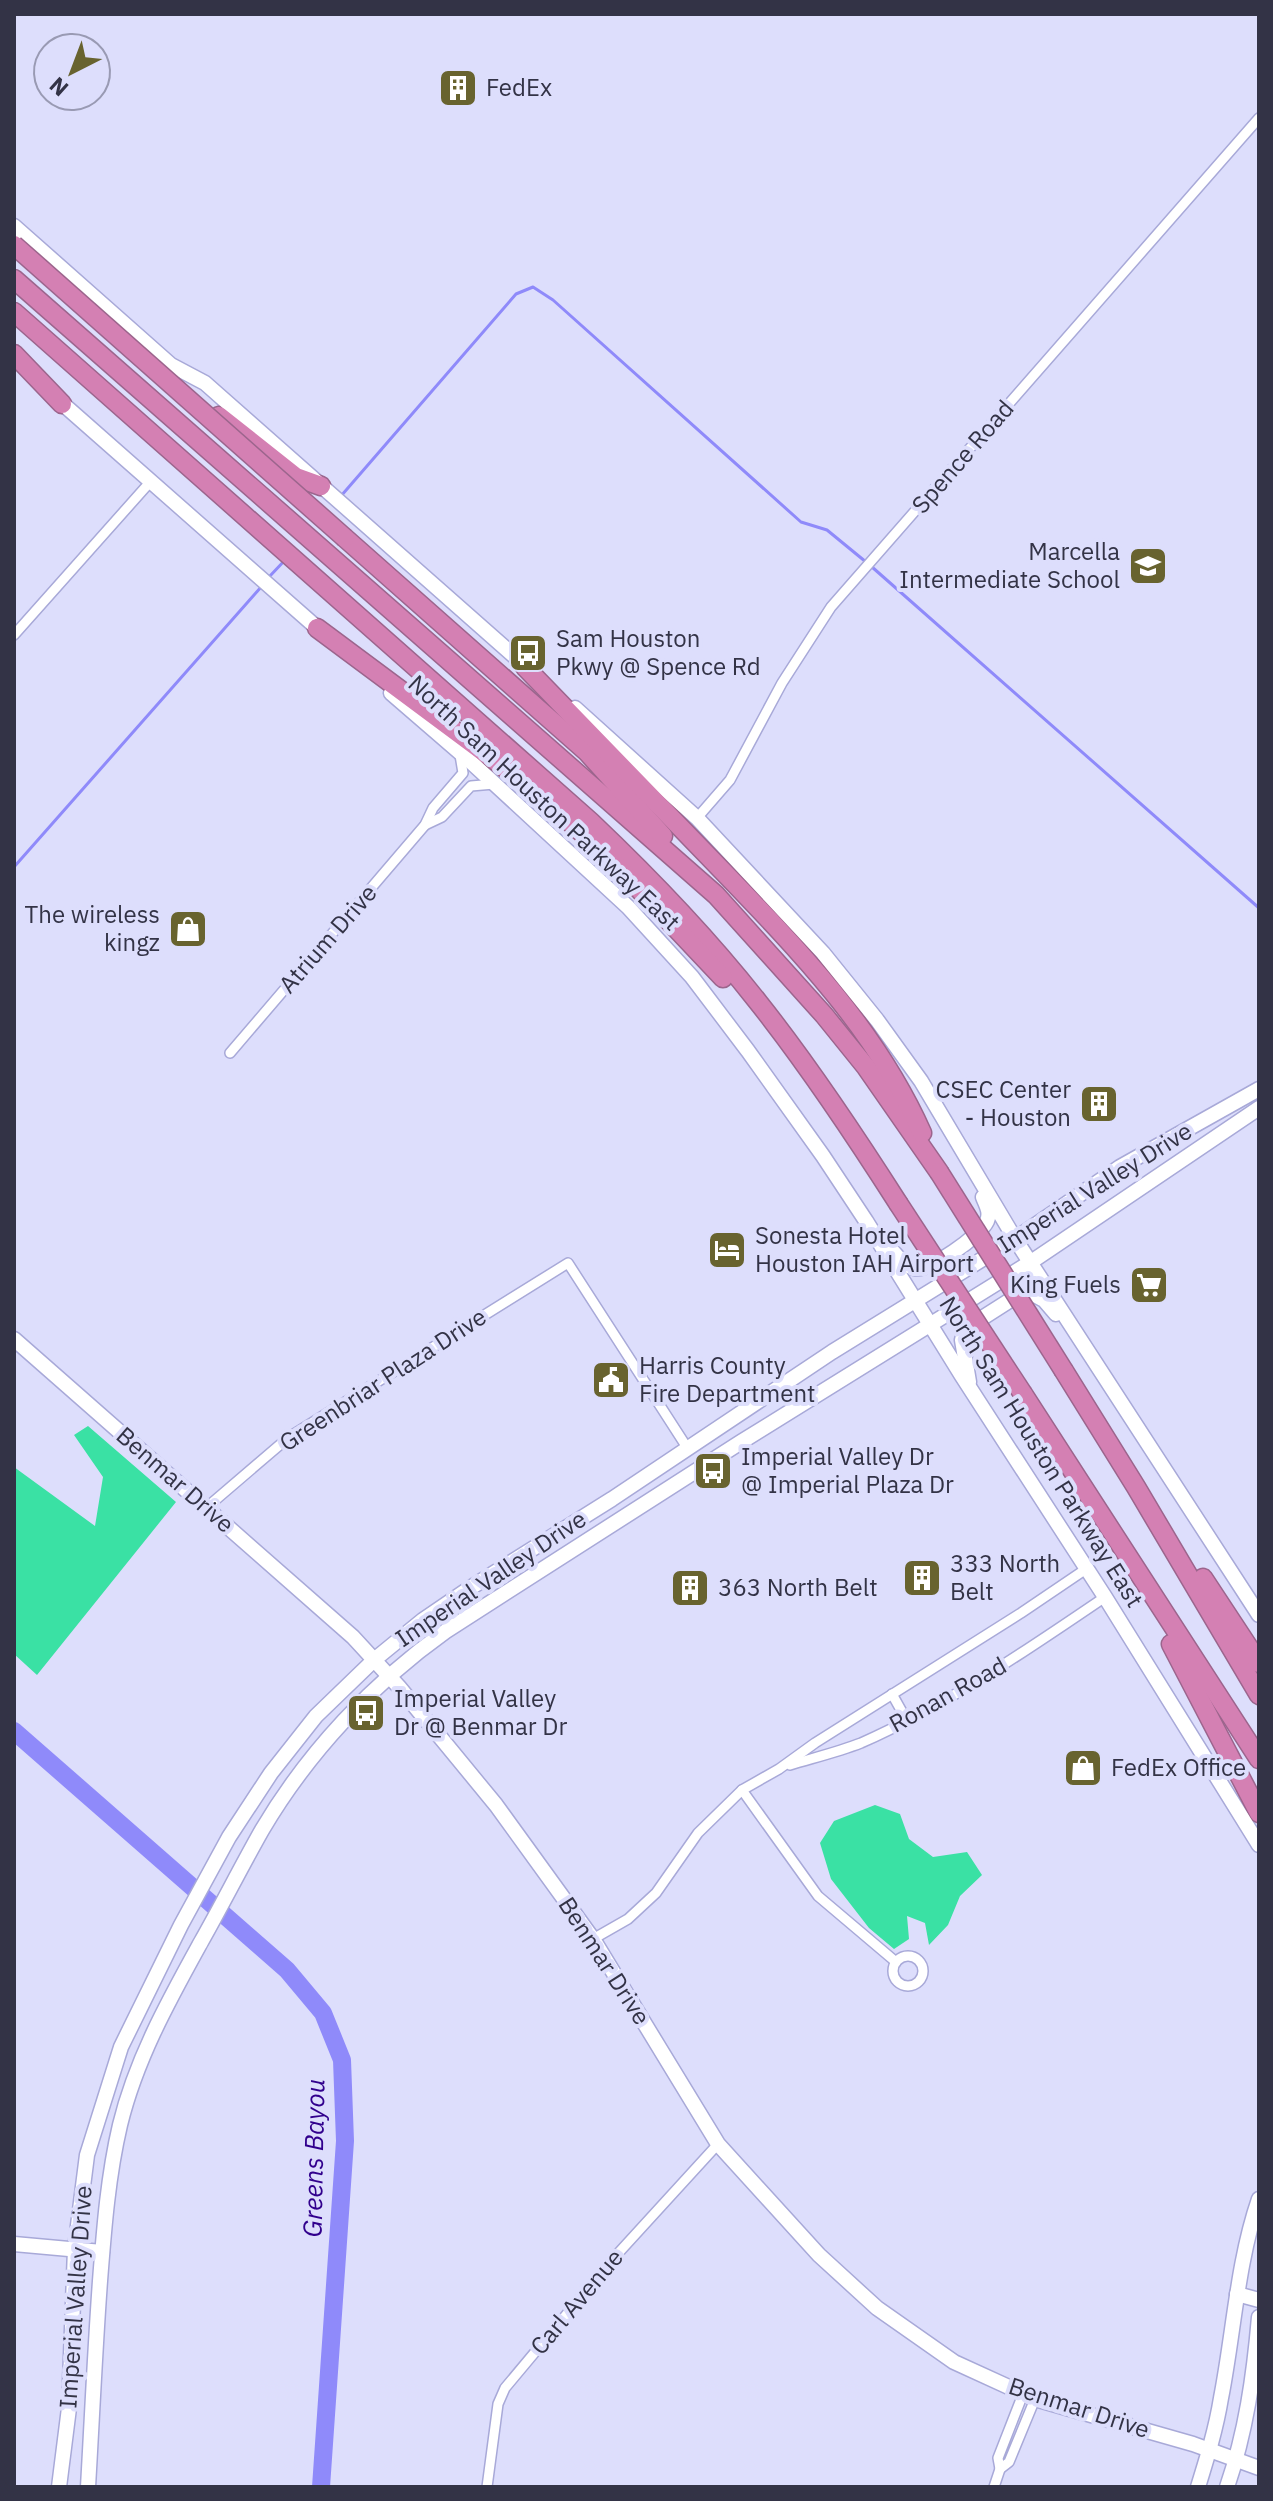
<svg xmlns="http://www.w3.org/2000/svg" width="1273" height="2501" font-family="'IBM Plex Sans',sans-serif">
	<rect width="100%" height="100%" fill="#dddefc"/>
	<g fill="#3ae1a4">
		<path d="M88,1426l88,76 -139,173 -23,-21v-187l81,59 8,-49 -29,-42z"/>
		<path d="M875,1805l25,9 9,25 24,18 34,-5 15,23 -22,21 -12,29 -19,20 -4,-22 -18,-7 2,23 -15,10 -25,-21 -38,-49 -11,-36 14,-22z"/>
	</g>
	<g fill="none" stroke-linecap="round" stroke-linejoin="round">
		<g stroke="#8f8afa" stroke-width="3">
			<path d="M341,496l175,-202 17,-7 20,13 248,222 26,8 39,32"/>
			<path d="M872,567l387,341"/>
			<path d="M269,577l17,-18"/>
			<path d="M14,867l248,-281"/>
		</g>
		<path stroke="#8f8afa" stroke-width="18" d="M14,1731l273,239 36,43 19,47 3,81 -24,346"/>
		<defs>
			<g id="street">
				<path d="M14,635l137,-154"/>
				<path d="M697,818l33,-38 52,-97 49,-76 428,-489"/>
				<path d="M425,825l17,-8 29,-31 23,-2"/>
				<path d="M230,1053l195,-228 8,-17 30,-35 -3,-18"/>
				<path d="M206,1508l83,-71 279,-174 120,186"/>
				<path d="M892,1694l14,25"/>
				<path d="M790,1765c23,-7 48,-13 71,-22 86,-38 166,-93 244,-146"/>
				<path d="M742,1790l76,106 78,66"/>
				<path d="M593,1939l35,-20 28,-26 42,-60 44,-43 37,-21 36,-26 206,-130 65,-44"/>
				<circle cx="908" cy="1971" r="15"/>
				<path d="M1023,2394l-25,64 2,11 9,-7 26,-63"/>
				<path d="M487,2487l11,-83 7,-16 107,-128 106,-116"/>
				<path d="M994,2487l6,-18"/>
			</g>
			<g id="secondary">
				<path d="M14,226l157,139 34,18 326,288"/>
				<path d="M55,397l269,237"/>
				<path d="M391,693l81,70 156,144 64,70 56,74 75,105 43,65 96,155 143,221 154,248"/>
				<path d="M575,708l122,110 126,135 54,67 44,61 94,158 244,376"/>
				<path d="M890,1248c7,8 14,18 24,20 16,4 66,-32 73,-47 4,-9 -1,-16 -4,-24"/>
				<path d="M14,1339l339,298 46,50 97,118 97,134 125,205 101,111 58,53 77,54 81,37 158,45 66,24"/>
				<path d="M969,1382l-7,-42 3,-11 55,-35h13l11,6 12,14"/>
				<path d="M14,2244l88,8"/>
				<path d="M1237,2294l22,6"/>
				<path d="M59,2487l10,-79 6,-159 12,-94 34,-108 60,-122 48,-88 42,-64 45,-57 58,-56 49,-40 44,-30 145,-91 220,-147 183,-113 105,-72 139,-78"/>
				<path d="M88,2487c4,-69 7,-137 12,-206 4,-52 8,-105 20,-156 16,-66 49,-125 81,-183 21,-37 40,-75 61,-112 46,-78 111,-147 184,-199l295,-189 290,-180 228,-154"/>
				<path d="M1198,2487c9,-29 18,-58 23,-89 13,-66 16,-135 38,-199"/>
				<path d="M1227,2487c19,-55 27,-112 32,-170"/>
			</g>
			<g id="highway">
				<path d="M14,279l702,616 108,120 42,52 73,105"/>
				<path d="M14,312l577,510c59,56 116,115 167,180 51,64 96,132 140,201"/>
				<path d="M14,354l48,50"/>
				<path d="M219,416l77,61 25,9"/>
				<path d="M345,538l242,214 76,84"/>
				<path d="M317,628l211,157 76,67 119,126"/>
				<path d="M525,667c62,64 124,128 186,192 80,83 163,166 211,274"/>
				<path d="M1064,1371l72,116 123,208"/>
				<path d="M1023,1394l236,365"/>
				<path d="M1203,1578l56,85"/>
				<path d="M1171,1644l88,169"/>
			</g>
		</defs>
		<use href="#street" stroke="#a8a9d8" stroke-width="12"/>
		<use href="#secondary" stroke="#a8a9d8" stroke-width="17"/>
		<use href="#highway" stroke="#9c658d" stroke-width="21"/>
		<use href="#street" stroke="#fff" stroke-width="9"/>
		<use href="#secondary" stroke="#fff" stroke-width="14"/>
		<use href="#highway" stroke="#d480b3" stroke-width="18"/>
		<defs>
			<g id="highway-bridge">
				<path d="M14,245l331,293"/>
				<path d="M939,1172l125,199"/>
				<path d="M898,1203l125,191"/>
			</g>
		</defs>
		<use href="#highway-bridge" stroke="#9c658d" stroke-width="21" stroke-linecap="butt"/>
		<use href="#highway-bridge" stroke="#d480b3" stroke-width="18"/>
	</g>
	<defs>
		<symbol id="building-square" viewBox="-11 -11 22 22"><rect x="-9" y="-9" width="18" height="18" rx="4" fill="#68632f" stroke="#dddefc"/><path d="M-4-6H4V6H1V3H-1V6H-4ZM-2.5-4.3h1.7v1.8h-1.7ZM.8-4.3h1.7v1.8H.8ZM-2.5-1h1.7V.8h-1.7ZM.8-1h1.7V.8H.8Z" fill="#fff"/></symbol>
		<symbol id="school-square" viewBox="-11 -11 22 22"><rect x="-9" y="-9" width="18" height="18" rx="4" fill="#68632f" stroke="#dddefc"/><path d="M0-5L7-2L0 1L-7-2ZM-4 1L0 2.5L4 1V4Q0 6-4 4Z" fill="#fff"/></symbol>
		<symbol id="bus-square" viewBox="-11 -11 22 22"><rect x="-9" y="-9" width="18" height="18" rx="4" fill="#68632f" stroke="#dddefc"/><path d="M-5-6H5V4H4V6H2V4H-2V6H-4V4H-5ZM-3.5-4V0h7V-4ZM-3.5 1.2v1.5H-2V1.2ZM2 1.2v1.5H3.5V1.2Z" fill="#fff"/></symbol>
		<symbol id="shop-square" viewBox="-11 -11 22 22"><rect x="-9" y="-9" width="18" height="18" rx="4" fill="#68632f" stroke="#dddefc"/><path d="M-5-2.5h2.3a2.7 3.5 0 0 1 5.4 0H5L5.5 6h-11ZM-1.5-2.5h3a1.5 2.3 0 0 0-3 0Z" fill="#fff"/></symbol>
		<symbol id="hotel-square" viewBox="-11 -11 22 22"><rect x="-9" y="-9" width="18" height="18" rx="4" fill="#68632f" stroke="#dddefc"/><path d="M-6-4.5h1.5V1H6V5H4.5V3h-9V5H-6ZM-4 0a1.8 1.8 0 1 1 3.6 0ZM.5 0V-2.5h3Q6-2.5 6 0Z" fill="#fff"/></symbol>
		<symbol id="supermarket-square" viewBox="-11 -11 22 22"><rect x="-9" y="-9" width="18" height="18" rx="4" fill="#68632f" stroke="#dddefc"/><path d="M-6-5.5h2.5l.6 2H6L4.5 2H-2.5L-4.4-4H-6ZM-1.5 3.2a1.3 1.3 0 1 0 .1 0ZM3 3.2a1.3 1.3 0 1 0 .1 0Z" fill="#fff"/></symbol>
		<symbol id="civic-square" viewBox="-11 -11 22 22"><rect x="-9" y="-9" width="18" height="18" rx="4" fill="#68632f" stroke="#dddefc"/><path d="M-.6-6.5H3V-4.5H.6V-3L4-1V1h2V6H-6V1h2V-1L-.6-3ZM-1.2 2.5V6h2.4V2.5Z" fill="#fff"/></symbol>
	</defs>
	<g fill-rule="evenodd">
		<use href="#building-square" x="436" y="66" width="44" height="44"/>
		<use href="#school-square" x="1126" y="544" width="44" height="44"/>
		<use href="#bus-square" x="506" y="631" width="44" height="44"/>
		<use href="#shop-square" x="166" y="907" width="44" height="44"/>
		<use href="#building-square" x="1077" y="1082" width="44" height="44"/>
		<use href="#hotel-square" x="705" y="1228" width="44" height="44"/>
		<use href="#supermarket-square" x="1127" y="1263" width="44" height="44"/>
		<use href="#civic-square" x="589" y="1358" width="44" height="44"/>
		<use href="#bus-square" x="691" y="1449" width="44" height="44"/>
		<use href="#building-square" x="900" y="1556" width="44" height="44"/>
		<use href="#building-square" x="668" y="1566" width="44" height="44"/>
		<use href="#bus-square" x="344" y="1691" width="44" height="44"/>
		<use href="#shop-square" x="1061" y="1746" width="44" height="44"/>
	</g>
	<g text-anchor="middle" stroke-width="8" stroke-linejoin="round" paint-order="stroke">
		<g font-size="24" fill="#333346" stroke="#dddefc" text-anchor="start">
			<text x="486" y="96">FedEx</text>
			<text x="1120" y="560" text-anchor="end">Marcella<tspan x="1120" dy="28">Intermediate School</tspan></text>
			<text x="556" y="647">Sam Houston<tspan x="556" dy="28">Pkwy @ Spence Rd</tspan></text>
			<text x="160" y="923" text-anchor="end">The wireless<tspan x="160" dy="28">kingz</tspan></text>
			<text x="1071" y="1098" text-anchor="end">CSEC Center<tspan x="1071" dy="28">- Houston</tspan></text>
			<text x="755" y="1244">Sonesta Hotel<tspan x="755" dy="28">Houston IAH Airport</tspan></text>
			<text x="1121" y="1293" text-anchor="end">King Fuels</text>
			<text x="639" y="1374">Harris County<tspan x="639" dy="28">Fire Department</tspan></text>
			<text x="741" y="1465">Imperial Valley Dr<tspan x="741" dy="28">@ Imperial Plaza Dr</tspan></text>
			<text x="950" y="1572">333 North<tspan x="950" dy="28">Belt</tspan></text>
			<text x="718" y="1596">363 North Belt</text>
			<text x="394" y="1707">Imperial Valley<tspan x="394" dy="28">Dr @ Benmar Dr</tspan></text>
			<text x="1111" y="1776">FedEx Office</text>
		</g>
		<g font-size="24" fill="#333346" stroke="#dddefc">
			<text transform="translate(963 457) rotate(-49)" y="8">Spence Road</text>
			<text transform="translate(544 803) rotate(43)" y="8">North Sam Houston Parkway East</text>
			<text transform="translate(328 939) rotate(-49)" y="8">Atrium Drive</text>
			<text transform="translate(1095 1188) rotate(-32)" y="8">Imperial Valley Drive</text>
			<text transform="translate(383 1380) rotate(-33)" y="8">Greenbriar Plaza Drive</text>
			<text transform="translate(1041 1452) rotate(58)" y="8">North Sam Houston Parkway East</text>
			<text transform="translate(175 1480) rotate(41)" y="8">Benmar Drive</text>
			<text transform="translate(491 1579) rotate(-34)" y="8">Imperial Valley Drive</text>
			<text transform="translate(948 1695) rotate(-29)" y="8">Ronan Road</text>
			<text transform="translate(604 1961) rotate(57)" y="8">Benmar Drive</text>
			<text transform="translate(76 2297) rotate(-86)" y="8">Imperial Valley Drive</text>
			<text transform="translate(577 2302) rotate(-50)" y="8">Carl Avenue</text>
			<text transform="translate(1079 2408) rotate(18)" y="8">Benmar Drive</text>
		</g>
		<g font-size="26" font-style="italic" fill="#31008d" stroke="#dddefc">
			<text transform="translate(314 2158) rotate(-89)" y="9">Greens Bayou</text>
		</g>
	</g>
	<rect width="1273" height="2501" fill="none" stroke="#333346" stroke-width="32"/>
	<g transform="translate(72 72) rotate(222)"><circle r="38" fill="#dddefc" stroke="#999ab3" stroke-width="2"/>
	<path d="M0-6L14 30L0 20L-14 30Z" fill="#68632f"/>
	<text y="-12" font-size="22" font-weight="bold" text-anchor="middle" fill="#333346">N</text>
	</g>
</svg>
